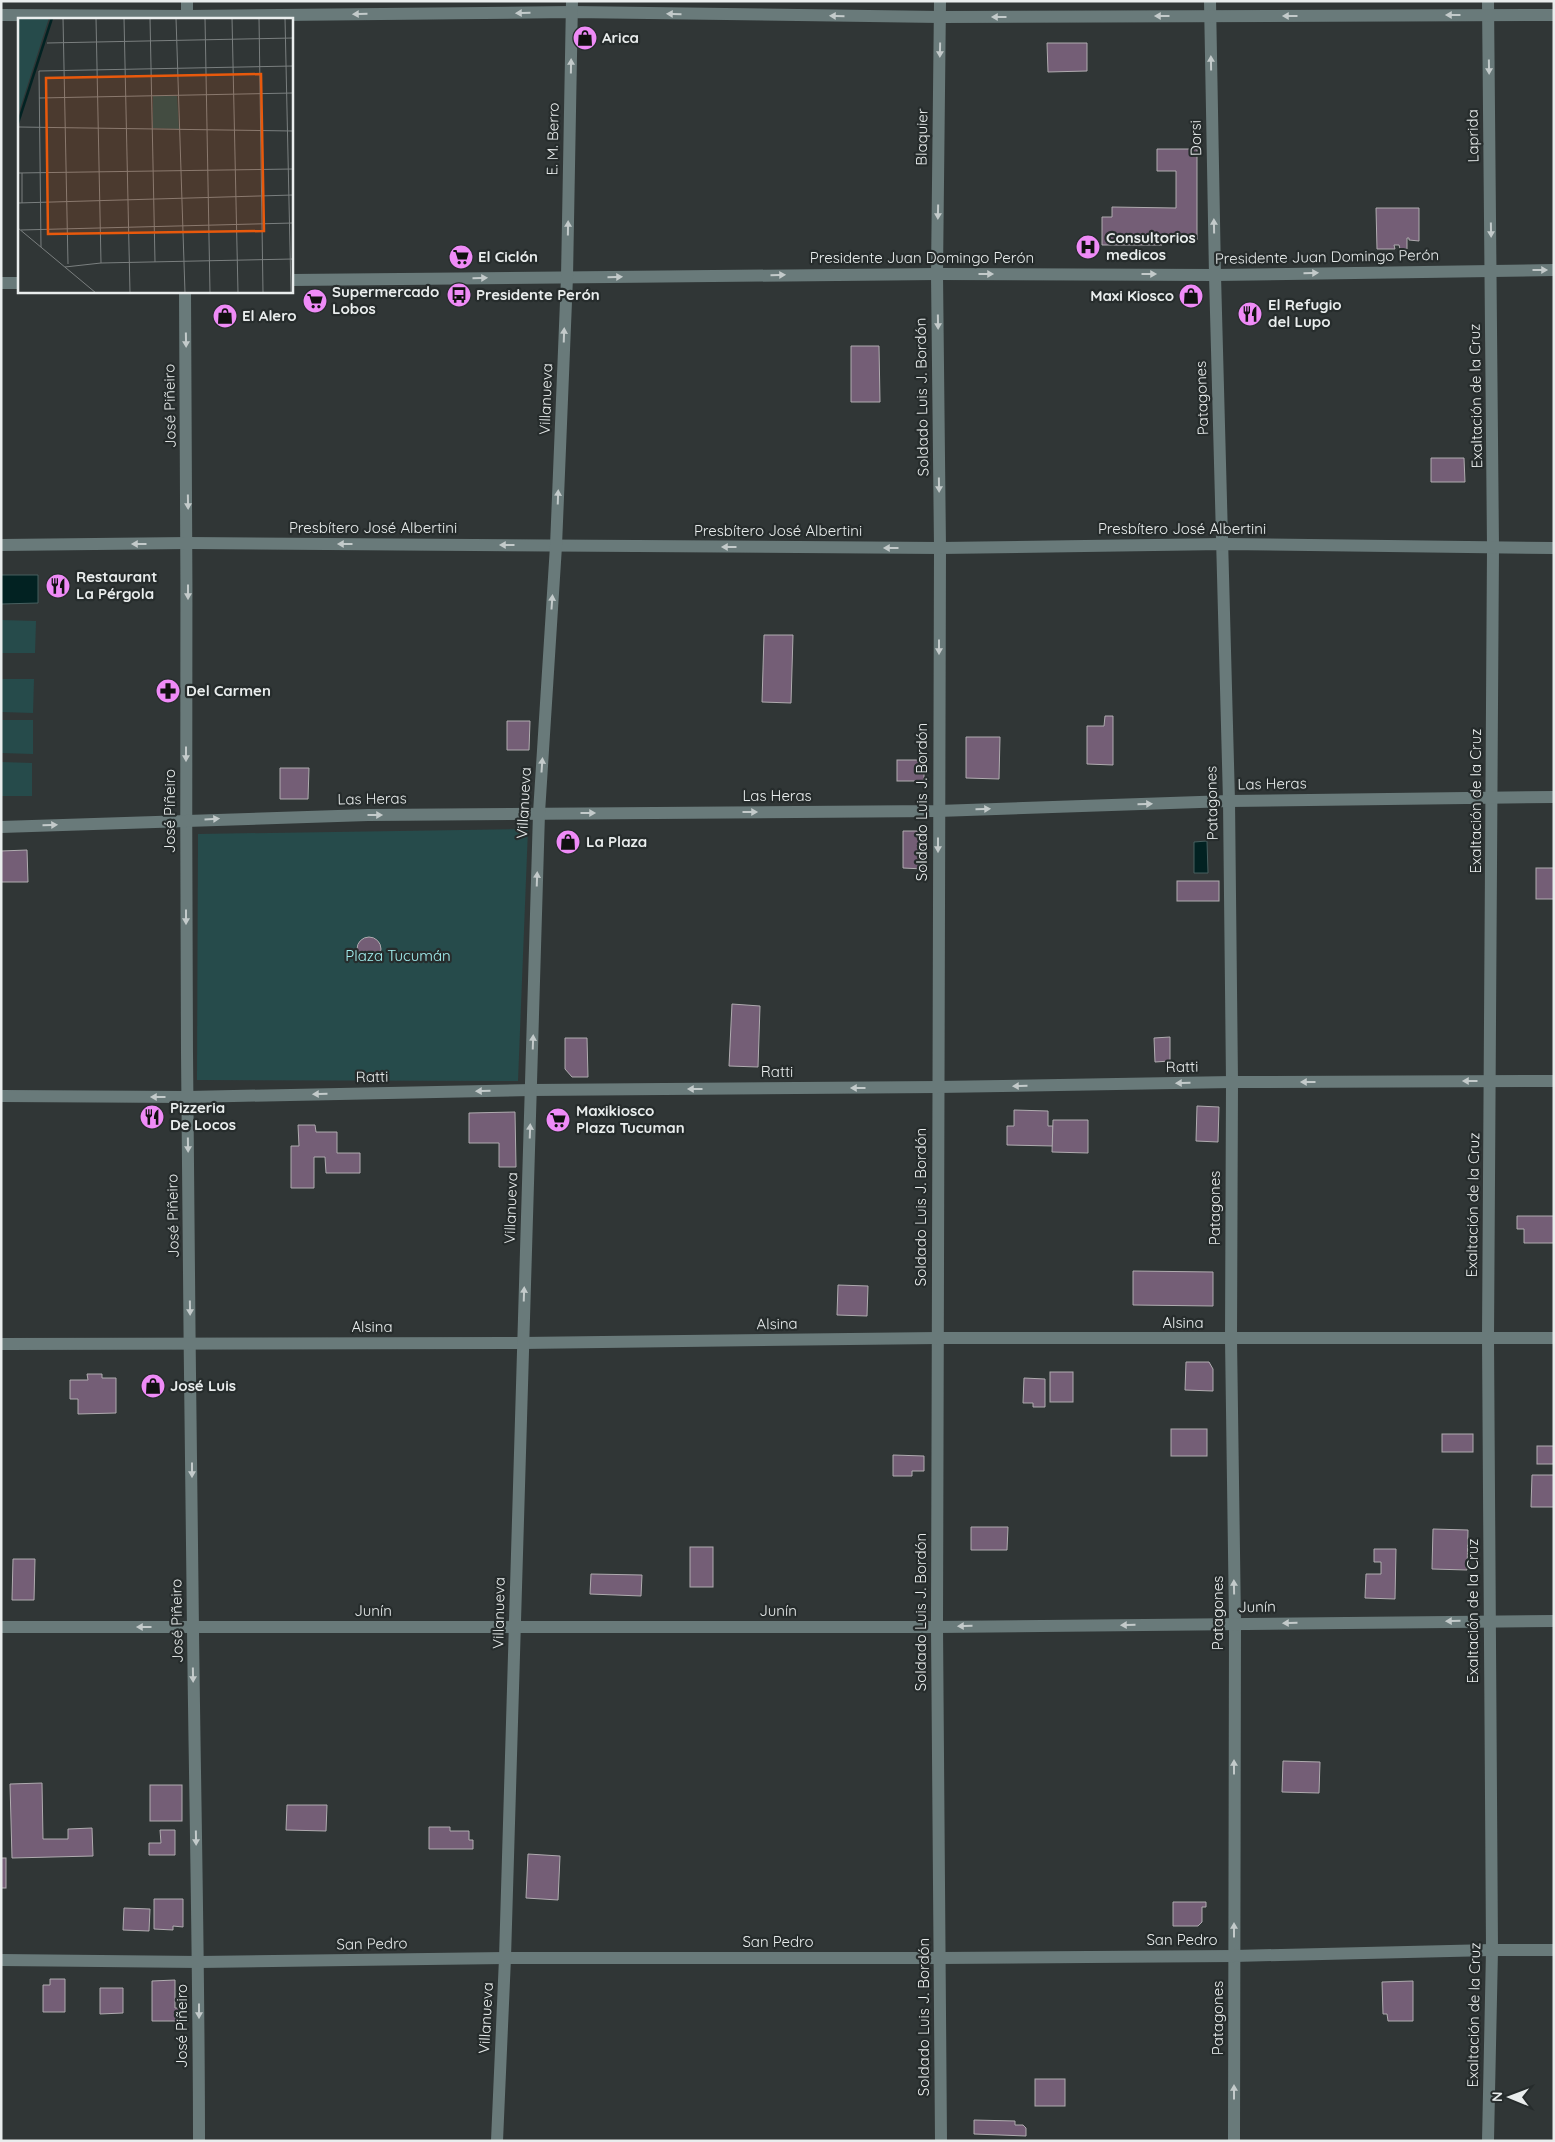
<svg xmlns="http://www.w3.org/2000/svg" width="1555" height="2142" font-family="Quicksand,sans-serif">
	<rect width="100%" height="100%" fill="#303636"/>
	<g fill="#264b4b">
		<path d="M1,620l35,1 -1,32h-34z"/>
		<path d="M1,679h33l-1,34 -32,-1z"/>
		<path d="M1,720h32v34l-32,-1z"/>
		<path d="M1,762l31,1v33h-31z"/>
		<path d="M528,829l-10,252 -321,-1 1,-246z"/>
	</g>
	<g fill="#022222" stroke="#475f5f">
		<path d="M1,575h37v28l-37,1z"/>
		<path d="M1207,841l1,32h-14v-31z"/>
	</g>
	<g fill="#745e76" stroke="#afabaf">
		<path d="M1047,43h40v28l-39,1z"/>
		<path d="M1157,149h40v91h-35v5h-60v-28h10v-10l64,1v-37h-19z"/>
		<path d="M1376,208h43v33l-10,-1v-2h-2v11h-7l-1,-4h-5l1,4h-18z"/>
		<path d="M851,346h28l1,56h-29z"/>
		<path d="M1431,458h33l1,24h-34z"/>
		<path d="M764,635h29l-2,68 -29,-1z"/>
		<path d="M1105,716h8v49l-26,-1v-38h17z"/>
		<path d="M507,721h23l-1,29h-22z"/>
		<path d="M966,737h34l-1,42 -33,-1z"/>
		<rect x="897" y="760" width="27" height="21"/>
		<path d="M280,768h29l-1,31h-28z"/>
		<path d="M903,831h19l2,4v34l-21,-1z"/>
		<path d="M27,850l1,32h-27v-31z"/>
		<rect x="1536" y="868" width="18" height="31"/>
		<rect x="1177" y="881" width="42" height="20"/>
		<circle cx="369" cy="949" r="12"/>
		<path d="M732,1004l28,2 -2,61 -29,-1z"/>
		<path d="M1170,1037v24l-15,1 -1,-24z"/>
		<path d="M565,1038h22l1,39h-16l-7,-8z"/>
		<path d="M1197,1106l22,1 -1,35 -22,-1z"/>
		<path d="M1014,1110l34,1v15h5v20l-46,-1v-19h7z"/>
		<path d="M515,1112l1,55h-17v-24h-30v-30z"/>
		<path d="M1053,1120h35v33l-36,-1z"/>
		<path d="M298,1125h17l1,7h21v21h23v20h-34l-1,-16h-11v31h-23v-42h8z"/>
		<path d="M1517,1216h37v27h-30v-14h-7z"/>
		<path d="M1133,1271l80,1v34l-80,-1z"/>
		<path d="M838,1285l30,1 -1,30 -30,-1z"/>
		<path d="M1186,1362h23l4,7v22l-28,-1z"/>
		<rect x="1050" y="1372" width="23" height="30"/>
		<path d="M87,1374h15v4h14v35l-38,1v-15h-8v-19h18z"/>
		<path d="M1024,1378l21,1v28h-12v-4h-10z"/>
		<rect x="1171" y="1429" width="36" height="27"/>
		<rect x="1442" y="1434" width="31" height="18"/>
		<rect x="1537" y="1446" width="17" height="18"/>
		<path d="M893,1455l31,1v15h-12v5h-19z"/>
		<path d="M1532,1475h22v32h-23z"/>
		<path d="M971,1527h37l-1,23h-36z"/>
		<path d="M1433,1529l35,1 -1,40 -35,-1z"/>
		<rect x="690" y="1547" width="23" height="40"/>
		<path d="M1374,1549h22l-1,50 -30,-1 1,-24h15v-12h-7z"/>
		<path d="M13,1559h22l-1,41h-22z"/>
		<path d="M591,1574l51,1 -1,21 -51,-2z"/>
		<path d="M1283,1761l37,1 -1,31 -37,-1z"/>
		<path d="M42,1783l1,56h25v-10l24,-1 1,28 -81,2 -2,-74z"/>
		<rect x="150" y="1785" width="32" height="36"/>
		<path d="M287,1805h40l-1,26 -40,-1z"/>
		<path d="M429,1827h21v4h19v9h4v9h-44z"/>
		<path d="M160,1830h15v25h-26v-12h12z"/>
		<path d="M528,1854l32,2 -2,44 -32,-2z"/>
		<rect x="1" y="1858" width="5" height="30"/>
		<path d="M154,1899h29v28l-10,-1v4l-19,-1z"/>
		<path d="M1173,1902h33v5h-4v15l-4,4h-25z"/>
		<path d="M124,1908l26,1 -1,22 -26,-1z"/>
		<path d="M50,1979h15v33h-22v-27h7z"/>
		<path d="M175,1980v28h9v13h-32v-40z"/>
		<path d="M1413,1981v40h-25l-1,-7h-4l-1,-32z"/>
		<path d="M100,1988h23v25l-23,1z"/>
		<rect x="1035" y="2079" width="30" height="27"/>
		<path d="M974,2120l41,1v4h8l3,3v8l-52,-2z"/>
	</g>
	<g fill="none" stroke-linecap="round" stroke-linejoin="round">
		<g stroke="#697a7a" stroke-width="12">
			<path d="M940,1l-3,273 3,274 -3,1079 4,514"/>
			<path d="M1210,1l5,274 14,526 3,281 -1,257 4,284 -1,518"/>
			<path d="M1488,1l5,547 -5,790 4,612 -4,191"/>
			<path d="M1,15l186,1 385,-4 368,5 614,-2"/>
			<path d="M187,19v-18"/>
			<path d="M291,280l646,-6 278,1 339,-5"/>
			<path d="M1,283h18"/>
			<path d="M185,291c3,254 0,508 2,762 2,192 3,385 6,577 2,170 6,340 6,511"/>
			<path d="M1,545l187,-2 752,5 283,-4 331,4"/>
			<path d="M1,827l367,-12 570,-4 291,-10 325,-4"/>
			<path d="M1,1096l187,1 343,-7 407,-3 294,-5 322,-1"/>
			<path d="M1,1344l521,-1 415,-5h617"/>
			<path d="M1,1627h936l617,-6"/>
			<path d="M1,1960l198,2 306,-4h435l294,-2 258,-6h62"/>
			<path d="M497,2141l8,-183 34,-1145 17,-267 11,-269 5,-276"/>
		</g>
	</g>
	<defs><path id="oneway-solid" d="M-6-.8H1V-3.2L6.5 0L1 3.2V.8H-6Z" transform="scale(1.25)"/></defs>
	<g fill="#c3caca">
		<use href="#oneway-solid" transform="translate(523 13) rotate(179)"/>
		<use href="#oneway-solid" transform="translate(360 14) rotate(179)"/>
		<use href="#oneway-solid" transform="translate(674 14) rotate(-179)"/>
		<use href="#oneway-solid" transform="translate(1453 15) rotate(180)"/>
		<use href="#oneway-solid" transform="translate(837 16) rotate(-179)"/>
		<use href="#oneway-solid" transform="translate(1162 16) rotate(180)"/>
		<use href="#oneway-solid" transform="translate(1290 16) rotate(180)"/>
		<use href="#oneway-solid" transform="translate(999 17) rotate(180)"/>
		<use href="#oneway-solid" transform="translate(940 50) rotate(91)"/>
		<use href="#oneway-solid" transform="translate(1211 63) rotate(-91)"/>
		<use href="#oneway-solid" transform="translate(571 66) rotate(-89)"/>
		<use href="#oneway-solid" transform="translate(1489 67) rotate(89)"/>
		<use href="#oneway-solid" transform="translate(938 212) rotate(91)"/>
		<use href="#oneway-solid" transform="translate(1214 226) rotate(-91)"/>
		<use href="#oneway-solid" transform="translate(568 228) rotate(-89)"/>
		<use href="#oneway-solid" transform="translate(1491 230) rotate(89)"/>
		<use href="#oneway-solid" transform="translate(1540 270)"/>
		<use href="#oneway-solid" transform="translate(1311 273) rotate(-1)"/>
		<use href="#oneway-solid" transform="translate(986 274)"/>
		<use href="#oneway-solid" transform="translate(1149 274)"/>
		<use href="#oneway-solid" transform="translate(778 275) rotate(-1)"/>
		<use href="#oneway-solid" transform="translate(615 277) rotate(-1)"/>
		<use href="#oneway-solid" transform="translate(480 278) rotate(-1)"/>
		<use href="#oneway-solid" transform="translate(938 322) rotate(89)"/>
		<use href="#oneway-solid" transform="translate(564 335) rotate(-88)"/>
		<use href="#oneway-solid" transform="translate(186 340) rotate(89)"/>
		<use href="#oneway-solid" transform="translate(939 485) rotate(89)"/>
		<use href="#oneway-solid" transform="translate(558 497) rotate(-88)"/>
		<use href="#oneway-solid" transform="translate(188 502) rotate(89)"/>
		<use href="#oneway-solid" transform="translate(139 544) rotate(180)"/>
		<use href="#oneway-solid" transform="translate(345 544) rotate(-180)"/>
		<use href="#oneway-solid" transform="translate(507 545) rotate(-180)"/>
		<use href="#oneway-solid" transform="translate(729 547) rotate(-180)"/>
		<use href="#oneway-solid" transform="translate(891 548) rotate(-180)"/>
		<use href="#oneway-solid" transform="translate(188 592) rotate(90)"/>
		<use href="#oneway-solid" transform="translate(552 602) rotate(-86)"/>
		<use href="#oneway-solid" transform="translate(939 647) rotate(90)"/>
		<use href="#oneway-solid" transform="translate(186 754) rotate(90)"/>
		<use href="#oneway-solid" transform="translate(542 765) rotate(-86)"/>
		<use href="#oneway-solid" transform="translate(1145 804) rotate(-2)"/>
		<use href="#oneway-solid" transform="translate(983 809) rotate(-2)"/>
		<use href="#oneway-solid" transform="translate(750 812)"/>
		<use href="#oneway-solid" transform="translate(588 813)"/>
		<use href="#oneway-solid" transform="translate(375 815)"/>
		<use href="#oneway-solid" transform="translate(212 819) rotate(-3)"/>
		<use href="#oneway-solid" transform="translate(50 825) rotate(-2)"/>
		<use href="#oneway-solid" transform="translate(938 845) rotate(90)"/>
		<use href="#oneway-solid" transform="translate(537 879) rotate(-88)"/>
		<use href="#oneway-solid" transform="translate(186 917) rotate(90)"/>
		<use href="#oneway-solid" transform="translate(533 1042) rotate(-88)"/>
		<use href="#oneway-solid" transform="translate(1470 1081) rotate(180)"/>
		<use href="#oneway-solid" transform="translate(1308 1082) rotate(180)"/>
		<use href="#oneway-solid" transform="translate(1183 1083) rotate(179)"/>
		<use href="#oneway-solid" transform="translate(1020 1086) rotate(179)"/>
		<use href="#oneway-solid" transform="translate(858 1088) rotate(180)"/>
		<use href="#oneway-solid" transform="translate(695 1089) rotate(180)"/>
		<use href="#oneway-solid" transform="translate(483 1091) rotate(179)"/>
		<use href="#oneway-solid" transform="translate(320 1094) rotate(179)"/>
		<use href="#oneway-solid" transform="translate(158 1097) rotate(-180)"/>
		<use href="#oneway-solid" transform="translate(530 1131) rotate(-88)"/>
		<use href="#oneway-solid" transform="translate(188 1145) rotate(89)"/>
		<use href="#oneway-solid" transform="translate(524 1294) rotate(-88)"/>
		<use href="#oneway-solid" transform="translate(190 1308) rotate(89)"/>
		<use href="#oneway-solid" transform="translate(192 1470) rotate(90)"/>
		<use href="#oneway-solid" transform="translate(1234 1587) rotate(-91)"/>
		<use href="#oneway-solid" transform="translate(1453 1621) rotate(179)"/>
		<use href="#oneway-solid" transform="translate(1290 1623) rotate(179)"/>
		<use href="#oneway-solid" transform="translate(1128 1625) rotate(179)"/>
		<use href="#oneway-solid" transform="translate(965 1626) rotate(179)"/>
		<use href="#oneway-solid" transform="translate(144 1627) rotate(180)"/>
		<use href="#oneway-solid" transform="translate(193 1675) rotate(89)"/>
		<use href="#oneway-solid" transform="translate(1234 1767) rotate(-90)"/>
		<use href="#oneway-solid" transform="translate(196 1838) rotate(89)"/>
		<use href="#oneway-solid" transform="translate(1234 1930) rotate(-90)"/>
		<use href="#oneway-solid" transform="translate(199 2011) rotate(90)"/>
		<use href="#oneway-solid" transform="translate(1234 2092) rotate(-90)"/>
	</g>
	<defs>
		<symbol id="shop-disc" viewBox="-11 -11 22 22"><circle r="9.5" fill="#ef8bf7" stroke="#262c2c"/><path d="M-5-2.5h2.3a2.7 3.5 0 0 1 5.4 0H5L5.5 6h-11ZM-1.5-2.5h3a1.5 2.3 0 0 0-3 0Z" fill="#111"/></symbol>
		<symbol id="hospital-disc" viewBox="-11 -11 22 22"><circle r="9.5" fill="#ef8bf7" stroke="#262c2c"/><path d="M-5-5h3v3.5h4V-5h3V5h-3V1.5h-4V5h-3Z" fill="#111"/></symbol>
		<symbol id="supermarket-disc" viewBox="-11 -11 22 22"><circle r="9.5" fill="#ef8bf7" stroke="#262c2c"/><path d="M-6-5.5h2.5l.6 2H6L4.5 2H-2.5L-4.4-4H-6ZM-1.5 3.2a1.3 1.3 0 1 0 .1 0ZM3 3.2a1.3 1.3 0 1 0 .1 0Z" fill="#111"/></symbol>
		<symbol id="bus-disc" viewBox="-11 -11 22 22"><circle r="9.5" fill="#ef8bf7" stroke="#262c2c"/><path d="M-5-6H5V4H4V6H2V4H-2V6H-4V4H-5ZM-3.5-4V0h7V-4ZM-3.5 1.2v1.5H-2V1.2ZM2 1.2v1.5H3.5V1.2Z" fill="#111"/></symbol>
		<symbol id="restaurant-disc" viewBox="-11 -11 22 22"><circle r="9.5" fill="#ef8bf7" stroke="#262c2c"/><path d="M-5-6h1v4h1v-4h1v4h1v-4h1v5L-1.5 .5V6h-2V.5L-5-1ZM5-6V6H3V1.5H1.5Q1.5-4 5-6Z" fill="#111"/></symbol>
		<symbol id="pharmacy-disc" viewBox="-11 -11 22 22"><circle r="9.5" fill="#ef8bf7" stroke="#262c2c"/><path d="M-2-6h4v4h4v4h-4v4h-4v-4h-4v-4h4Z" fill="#111"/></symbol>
	</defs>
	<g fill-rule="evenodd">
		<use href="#shop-disc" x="571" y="24" width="28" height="28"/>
		<use href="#hospital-disc" x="1074" y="233" width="28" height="28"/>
		<use href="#supermarket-disc" x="447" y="243" width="28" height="28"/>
		<use href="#bus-disc" x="445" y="281" width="28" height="28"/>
		<use href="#shop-disc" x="1177" y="282" width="28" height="28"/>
		<use href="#supermarket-disc" x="301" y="287" width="28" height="28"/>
		<use href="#restaurant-disc" x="1236" y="300" width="28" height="28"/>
		<use href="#shop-disc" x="211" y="302" width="28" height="28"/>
		<use href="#restaurant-disc" x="44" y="572" width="28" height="28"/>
		<use href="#pharmacy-disc" x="154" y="677" width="28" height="28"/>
		<use href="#shop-disc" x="554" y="828" width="28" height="28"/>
		<use href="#restaurant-disc" x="138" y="1103" width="28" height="28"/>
		<use href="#supermarket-disc" x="544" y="1106" width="28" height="28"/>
		<use href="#shop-disc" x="139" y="1372" width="28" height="28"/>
	</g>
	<g text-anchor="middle" stroke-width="4.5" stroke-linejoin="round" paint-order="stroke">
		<g font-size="15" font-weight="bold" fill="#e9eded" stroke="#262c2c" text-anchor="start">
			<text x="602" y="43">Arica</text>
			<text x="1106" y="243">Consultorios<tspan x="1106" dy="17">medicos</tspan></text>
			<text x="478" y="262">El Ciclón</text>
			<text x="332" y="297">Supermercado<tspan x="332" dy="17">Lobos</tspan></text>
			<text x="476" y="300">Presidente Perón</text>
			<text x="1174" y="301" text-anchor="end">Maxi Kiosco</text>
			<text x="1268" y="310">El Refugio<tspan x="1268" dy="17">del Lupo</tspan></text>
			<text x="242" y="321">El Alero</text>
			<text x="76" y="582">Restaurant<tspan x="76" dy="17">La Pérgola</tspan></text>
			<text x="186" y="696">Del Carmen</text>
			<text x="586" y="847">La Plaza</text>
			<text x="170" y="1113">Pizzeria<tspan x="170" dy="17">De Locos</tspan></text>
			<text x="576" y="1116">Maxikiosco<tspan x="576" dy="17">Plaza Tucuman</tspan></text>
			<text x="170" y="1391">José Luis</text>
		</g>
		<g font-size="15" fill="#e9eded" stroke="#262c2c">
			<text transform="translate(1473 136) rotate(-91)" y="5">Laprida</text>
			<text transform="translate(922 137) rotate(-89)" y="5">Blaquier</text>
			<text transform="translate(1196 138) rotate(-91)" y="5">Dorsi</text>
			<text transform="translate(553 139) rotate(-89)" y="5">E. M. Berro</text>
			<text transform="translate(1327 257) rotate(-1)" y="5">Presidente Juan Domingo Perón</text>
			<text x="922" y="263">Presidente Juan Domingo Perón</text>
			<text transform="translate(1476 396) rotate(-91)" y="5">Exaltación de la Cruz</text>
			<text transform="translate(922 397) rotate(-91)" y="5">Soldado Luis J. Bordón</text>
			<text transform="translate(1202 398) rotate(-92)" y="5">Patagones</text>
			<text transform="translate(546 399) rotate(-88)" y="5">Villanueva</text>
			<text transform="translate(170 406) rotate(-91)" y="5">José Piñeiro</text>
			<text x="373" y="533">Presbítero José Albertini</text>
			<text x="1182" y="534">Presbítero José Albertini</text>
			<text x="778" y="536">Presbítero José Albertini</text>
			<text transform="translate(1272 784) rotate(-1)" y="5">Las Heras</text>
			<text x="777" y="801">Las Heras</text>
			<text transform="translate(372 799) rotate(-1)" y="5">Las Heras</text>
			<text transform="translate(1476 801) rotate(-90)" y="5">Exaltación de la Cruz</text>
			<text transform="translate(922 802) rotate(-90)" y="5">Soldado Luis J. Bordón</text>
			<text transform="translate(524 803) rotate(-87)" y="5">Villanueva</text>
			<text transform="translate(1212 803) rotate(-91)" y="5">Patagones</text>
			<text transform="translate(170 811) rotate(-90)" y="5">José Piñeiro</text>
			<text transform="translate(1182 1067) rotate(-1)" y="5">Ratti</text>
			<text x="777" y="1077">Ratti</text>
			<text transform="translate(372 1077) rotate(-1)" y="5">Ratti</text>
			<text transform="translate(1473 1205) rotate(-89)" y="5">Exaltación de la Cruz</text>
			<text transform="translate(921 1207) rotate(-90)" y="5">Soldado Luis J. Bordón</text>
			<text transform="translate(511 1208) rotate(-88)" y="5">Villanueva</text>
			<text transform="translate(1215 1208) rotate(-90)" y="5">Patagones</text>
			<text transform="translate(173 1216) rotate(-91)" y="5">José Piñeiro</text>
			<text x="1183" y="1328">Alsina</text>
			<text transform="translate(777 1324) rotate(-1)" y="5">Alsina</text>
			<text x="372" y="1332">Alsina</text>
			<text transform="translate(1257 1607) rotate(-1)" y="5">Junín</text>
			<text x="373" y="1616">Junín</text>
			<text x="778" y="1616">Junín</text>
			<text transform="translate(1473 1611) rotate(-90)" y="5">Exaltación de la Cruz</text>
			<text transform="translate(921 1612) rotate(-90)" y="5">Soldado Luis J. Bordón</text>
			<text transform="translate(499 1613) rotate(-89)" y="5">Villanueva</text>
			<text transform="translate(1218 1613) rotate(-90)" y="5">Patagones</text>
			<text transform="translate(177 1621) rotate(-91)" y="5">José Piñeiro</text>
			<text x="1182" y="1945">San Pedro</text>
			<text x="778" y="1947">San Pedro</text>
			<text transform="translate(372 1944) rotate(-1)" y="5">San Pedro</text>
			<text transform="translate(1474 2015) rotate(-89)" y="5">Exaltación de la Cruz</text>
			<text transform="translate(924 2017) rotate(-90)" y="5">Soldado Luis J. Bordón</text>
			<text transform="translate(486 2018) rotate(-87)" y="5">Villanueva</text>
			<text transform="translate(1218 2018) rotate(-90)" y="5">Patagones</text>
			<text transform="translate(182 2026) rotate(-90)" y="5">José Piñeiro</text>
		</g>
		<g font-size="15" fill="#a4f1f2" stroke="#262c2c">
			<text x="398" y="961">Plaza Tucumán</text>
		</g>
	</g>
	<g transform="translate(18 18)">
		<rect width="275" height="275" fill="#303636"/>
		<path d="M0,0h31l-31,97zM135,78h24l2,33 -26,-1z" fill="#264b4b"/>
		<path fill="none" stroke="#022222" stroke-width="2.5" d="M0,105l34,-105"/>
		<path fill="none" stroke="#7a7f7f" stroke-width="1" d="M45,0l5,246M78,0l5,245M106,0l6,275M132,0l5,244M158,0l9,275M187,0l5,275M214,0l6,275M241,0l4,275M267,0l6,275M29,25l246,-5M21,80l254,-5M1,109l274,4M0,155l275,-4M4,155v30M0,185l275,-8M0,210l78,65M3,212l272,-7M23,229l-2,-176 254,-5M47,249l36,-4 192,-4"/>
		<path fill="#e8590c" fill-opacity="0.15" stroke="#e8590c" stroke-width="2.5" d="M243,56l3,157 -216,3 -2,-156z"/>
		<rect width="275" height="275" fill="none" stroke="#e9eded" stroke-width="2.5"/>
	</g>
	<rect width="1555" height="2142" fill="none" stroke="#e9eded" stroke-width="5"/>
	<g transform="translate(1510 2097) rotate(271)" stroke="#262c2c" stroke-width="4" paint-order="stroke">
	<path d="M0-4L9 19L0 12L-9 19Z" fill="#e9eded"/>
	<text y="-8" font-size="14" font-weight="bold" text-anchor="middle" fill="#e9eded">N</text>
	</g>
</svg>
